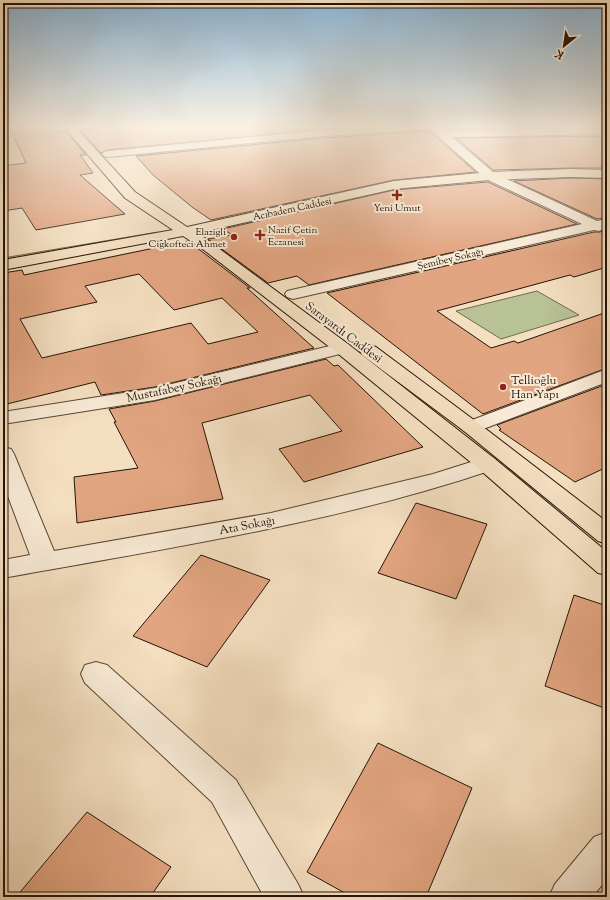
<svg xmlns="http://www.w3.org/2000/svg" width="610" height="900" font-family="'Sorts Mill Goudy',serif">
	<rect width="100%" height="100%" fill="#f4dfc0"/>
	<filter id="stains"><feTurbulence type="fractalNoise" baseFrequency=".005" numOctaves="4"/><feColorMatrix values="0 0 0 0 .2 0 0 0 0 .09 0 0 0 0 .02 0 0 0 .5 -.17"/></filter>
	<radialGradient id="worn" r=".72"><stop offset=".6" stop-color="#630" stop-opacity="0"/><stop offset="1" stop-color="#630" stop-opacity=".3"/></radialGradient>
	<g fill="#b8c295" stroke="#6e6b4e">
		<path d="M158,232v1l-80,13 -19,6 -56,9v-3z"/>
		<path d="M537,291l42,24 -78,24 -45,-28z"/>
	</g>
	<g fill="#e2a581" stroke="#241407" fill-rule="evenodd">
		<path d="M9,127h40l3,5 14,-1 20,24h-6l13,18 -13,2 45,39 -89,16 -14,-22 -19,3v-45l23,-3z"/>
		<path d="M108,127h242l-242,23 -7,3 -21,-23z"/>
		<path d="M442,127h112l-108,2z"/>
		<path d="M429,131l47,41 -82,8 -183,40 -19,-13 -39,-32 -17,-19 187,-18z"/>
		<path d="M607,136v32h-36l-78,2 -37,-32z"/>
		<path d="M571,178l36,1v39l-10,1 -83,-38z"/>
		<path d="M488,182l89,42 -268,61 -12,-9 -29,7 -60,-44 24,-4 -9,-6 171,-39z"/>
		<path d="M607,229v38l-33,10 -4,-2 -133,36 54,37 23,-7 4,2 89,-31v56l-124,46 -156,-121 267,-61h6z"/>
		<path d="M188,241l62,47h-3l67,60 -159,39 -54,8 -6,-13 -92,23v-132l19,-3 2,5zM139,274l35,36 48,-12 36,34 -50,12 -17,-21 -149,35 -22,-39 77,-17 -12,-16z"/>
		<path d="M326,359l8,7 4,-1 85,82 -119,35 -25,-33 63,-18 -32,-36 -108,28 21,76 -146,24 -3,-46 64,-9 -24,-46h2l-7,-13 46,-8z"/>
		<path d="M607,384v83l-32,15 -76,-52 2,-1 -4,-4z"/>
		<path d="M416,503l71,21 -31,75 -78,-26z"/>
		<path d="M201,555l69,25 -63,87 -74,-31z"/>
		<path d="M574,595l33,11v103l-62,-23z"/>
		<path d="M378,743l94,45 -46,109h-74l-45,-25z"/>
		<path d="M87,812l84,55 -21,30h-134z"/>
	</g>
	<g fill="none" stroke-linecap="round" stroke-linejoin="round">
		<defs>
			<g id="minor">
				<path d="M374,127h66l5,4 162,-3v6l-155,3 42,36 103,48 10,-2v8l-8,4 -5,-1 -301,69 -6,-2 -2,-3 2,-3 295,-67 -96,-45 -56,-50 -107,7 -215,21 -4,-1 -2,-2 2,-2 4,-1 215,-21z"/>
				<path d="M342,343l6,1 3,4 -3,4 -193,48 -152,24v-12l152,-24z"/>
				<path d="M607,369v13l-129,49 -7,2 -7,-2 -4,-4 4,-4z"/>
				<path d="M3,447l8,2 3,5 40,97 217,-38 162,-39 54,-17 8,2 3,5 -3,5c-159,54 -327,79 -492,109v-18l27,-5 -27,-72z"/>
				<path d="M96,662l11,3 129,115 62,104 6,13h-40l-52,-95 -127,-119 -4,-9 4,-9z"/>
				<path d="M607,832v47l-15,18h-43l6,-13 39,-47z"/>
			</g>
			<g id="major">
				<path d="M64,127h11l60,65 52,35 207,-46 96,-9 81,-3 36,1v8l-36,-1 -81,3 -96,9 -196,44 150,111 147,115 112,93v23l-9,-2 -119,-104 -143,-117 -136,-105 -17,-11 -180,34v-10l170,-30 -48,-32z"/>
				<path d="M369,345l7,2 102,76 129,99v22l-9,-3 -134,-110 -102,-76 -2,-4 2,-4z"/>
			</g>
		</defs>
		<use href="#minor" stroke="#584735" stroke-width="2"/>
		<use href="#major" stroke="#241407" stroke-width="2"/>
		<use href="#minor" fill="#f8ead6" fill-rule="evenodd"/>
		<use href="#major" fill="#f4dfc0" fill-rule="evenodd"/>
	</g>
	<linearGradient id="sky" x2="0" y2="1"><stop stop-color="#8bb6d6"/><stop offset="0.5" stop-color="#faf1e3"/><stop offset="1" stop-color="#faf1e3" stop-opacity="0"/></linearGradient>
	<rect width="610" height="253" fill="url(#sky)"/>
	<g fill="#8f2418" stroke="#f8ead6" stroke-width="1.5">
		<path d="M395 189h4v4h4v4h-4v4h-4v-4h-4v-4h4z"/>
		<path d="M258 229h4v4h4v4h-4v4h-4v-4h-4v-4h4z"/>
		<circle cx="234" cy="237" r="4"/>
		<circle cx="503" cy="387" r="4"/>
	</g>
	<g text-anchor="middle" stroke-width="4" stroke-linejoin="round" paint-order="stroke">
		<g font-size="10" fill="#241407" stroke="#f8ead6">
			<text x="397" y="211">Yeni Umut</text>
			<text x="268" y="233" text-anchor="start">Nazif Çetin<tspan x="268" dy="12">Eczanesi</tspan></text>
			<text x="226" y="235" text-anchor="end">Elazigli<tspan x="226" dy="12">Cigkofteci Ahmet</tspan></text>
		</g>
		<g font-size="10" fill="#241407" stroke="#f8ead6">
			<text transform="translate(292 208) rotate(-12)" y="4">Acıbadem Caddesi</text>
			<text transform="translate(450 258) rotate(-13)" y="4">Şemibey Sokağı</text>
		</g>
		<g font-size="12" fill="#241407" stroke="#f8ead6">
			<text transform="translate(344 332) rotate(37)" y="4">Sarayardı Caddesi</text>
			<text transform="translate(174 388) rotate(-12)" y="4">Mustafabey Sokağı</text>
			<text transform="translate(247 525) rotate(-11)" y="4">Ata Sokağı</text>
		</g>
		<g font-size="12" fill="#241407" stroke="#f8ead6" text-anchor="start">
			<text x="511" y="384">Tellioğlu<tspan x="511" dy="14">Han Yapı</tspan></text>
		</g>
	</g>
	<rect width="610" height="900" fill="none" stroke="#f4dfc0" stroke-width="16"/>
	<rect x="4" y="4" width="602" height="892" fill="none" stroke="#241407" stroke-width="2"/>
	<rect x="8" y="8" width="594" height="884" fill="none" stroke="#241407"/>
	<g transform="translate(564 46) rotate(210)" stroke="#f8ead6" stroke-width="3" paint-order="stroke">
	<path d="M0-3L7 15L0 10L-7 15Z" fill="#241407"/>
	<text y="-6" font-size="11" font-weight="bold" text-anchor="middle" fill="#241407">K</text>
	</g>
	<rect width="100%" height="100%" filter="url(#stains)"/>
	<rect width="100%" height="100%" fill="url(#worn)"/>
</svg>
